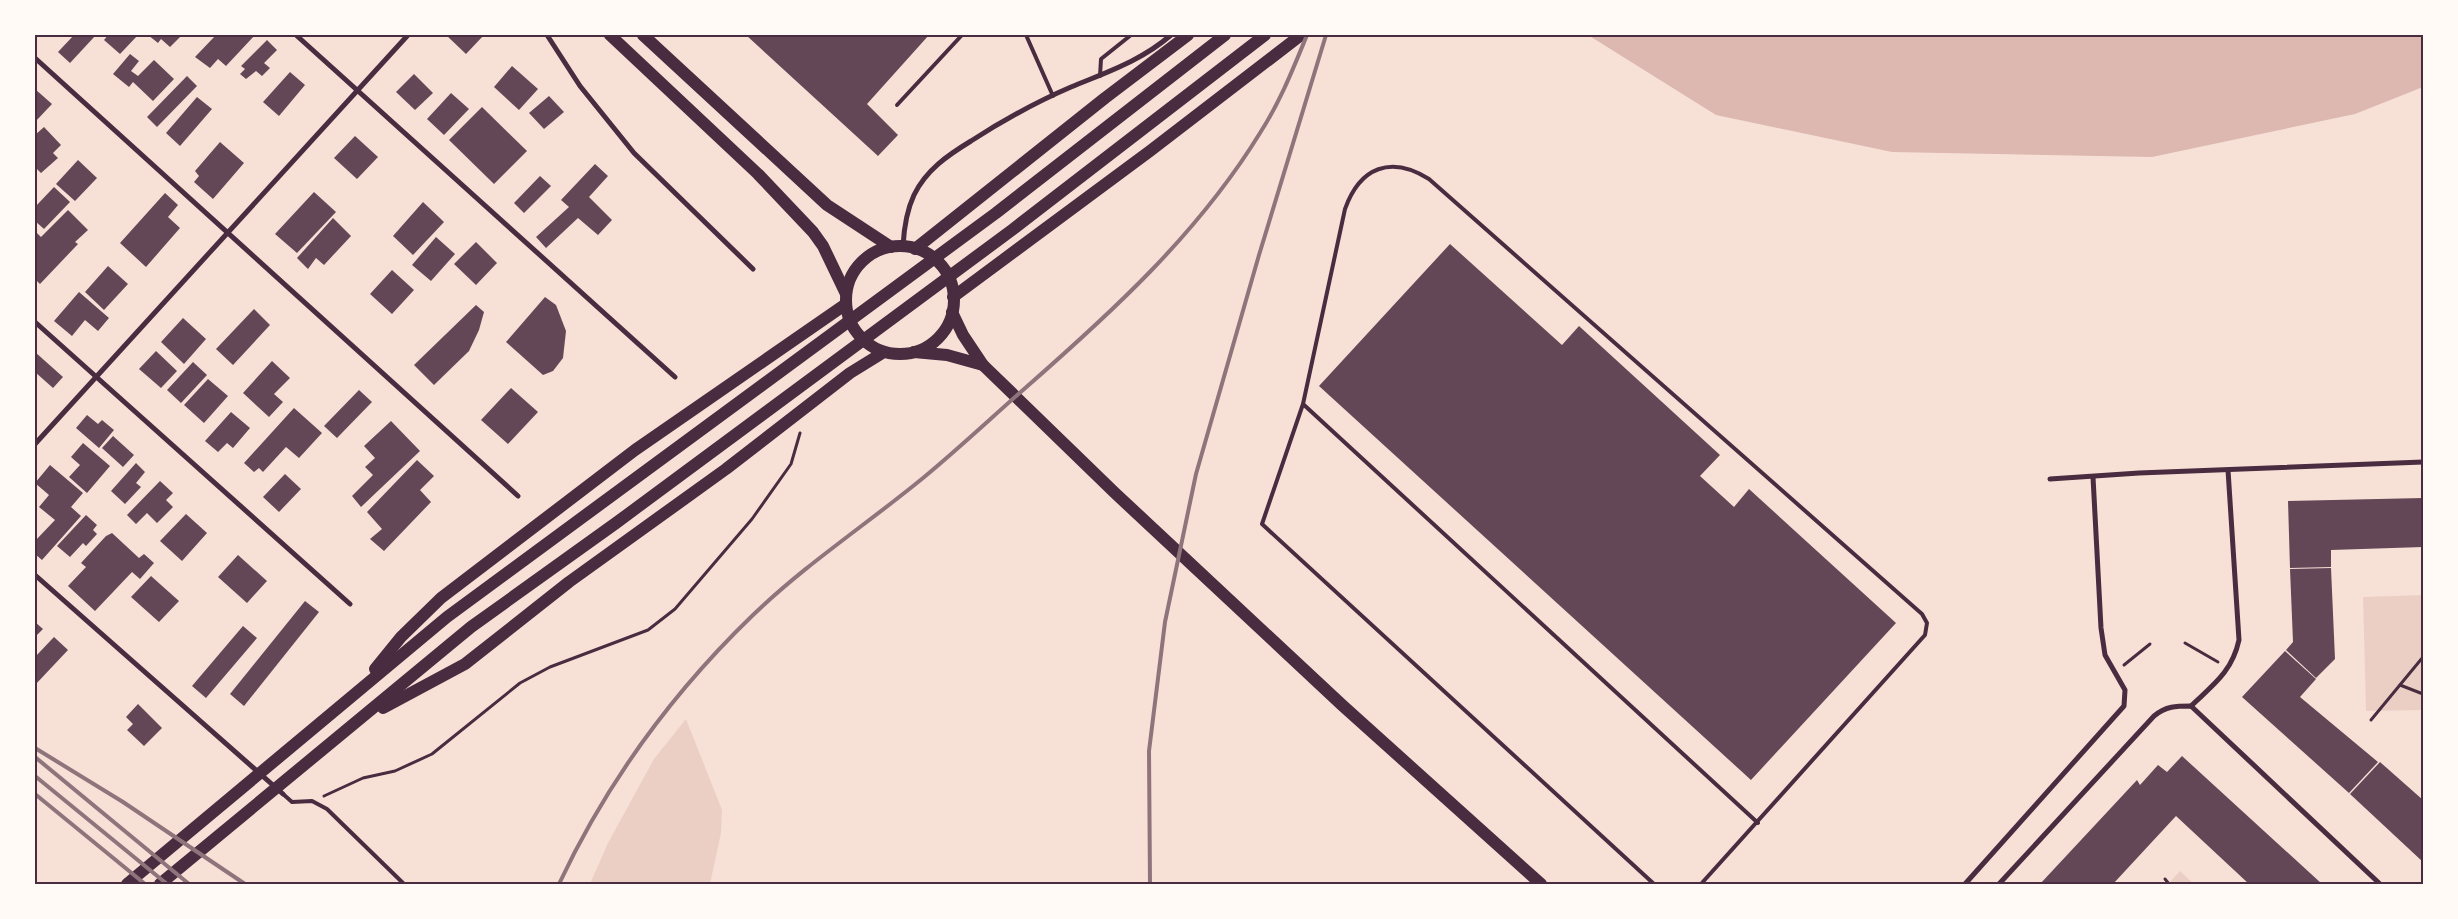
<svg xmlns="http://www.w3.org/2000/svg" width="2458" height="919" font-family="'Exo 2',sans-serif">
	<rect width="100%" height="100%" fill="#f7e1d7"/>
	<g fill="#ebcfc5">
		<path d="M2423,595v115l-57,1 -3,-114z"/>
		<path d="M686,719l36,91 -1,23 -11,51h-120l18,-41 46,-84z"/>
		<path d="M2180,871l14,13h-26z"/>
	</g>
	<path fill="#dcb8b0" d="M1588,35h835v52l-68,27 -203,43 -260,-5 -176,-37z"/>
	<g fill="#644757">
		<path d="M74,35h22l-26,28 -12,-11z"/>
		<path d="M108,35h30l-18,19 -16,-14z"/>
		<path d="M148,35h34l-12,12 -9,-8 -3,4z"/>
		<path d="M216,35h39l-29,31 -8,-7 -8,9 -15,-11z"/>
		<path d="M446,35h38l-18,19z"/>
		<path d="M746,35h183l-62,69 31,31 -20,21z"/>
		<path d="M267,40l10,10 -13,13 6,5 -8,8 -6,-5 -10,8 -6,-5 5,-5 -4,-3z"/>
		<path d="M130,54l9,7 -8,10 7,5 16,-16 20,19 -21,22 -20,-19 -4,5 -16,-13z"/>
		<path d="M512,66l26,23 -19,21 -25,-23z"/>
		<path d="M290,72l15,13 -26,31 -16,-14z"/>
		<path d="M414,74l19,19 -18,17 -19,-18z"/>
		<path d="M187,76l10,10 -40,41 -10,-10z"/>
		<path d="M35,89l17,15 -17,18z"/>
		<path d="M451,93l18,16 -25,26 -17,-16z"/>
		<path d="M549,96l15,16 -20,17 -15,-16z"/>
		<path d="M197,97l15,12 -32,37 -14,-13z"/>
		<path d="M482,107l45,44 -33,33 -45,-44z"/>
		<path d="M44,127l17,18 -8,8 5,5 -17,15 -6,-6v-32z"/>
		<path d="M355,136l23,21 -21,22 -23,-21z"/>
		<path d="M220,142l24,21 -31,36 -19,-17 5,-6 -4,-5z"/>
		<path d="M78,160l19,18 -22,23 -19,-17z"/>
		<path d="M595,164l13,12 -19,21 23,23 -14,15 -20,-17 -32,30 -10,-11 33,-30 -8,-7z"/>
		<path d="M540,176l11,10 -27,27 -10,-10z"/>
		<path d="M54,187l16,15 -26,27 -9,-8v-14z"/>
		<path d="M314,192l22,20 -39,41 -22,-19z"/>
		<path d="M165,193l13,12 -10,12 12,11 -34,39 -26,-24z"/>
		<path d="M423,202l21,20 -31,33 -20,-19z"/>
		<path d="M68,210l20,20 -13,12 3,2 -38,40 -5,-5v-48l6,6z"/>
		<path d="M333,218l18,18 -27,29 -8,-7 -8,11 -11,-11z"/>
		<path d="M436,237l19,17 -24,27 -19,-16z"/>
		<path d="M476,242l21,21 -21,22 -22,-21z"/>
		<path d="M1450,244l112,101 17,-19 141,129 -20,21 34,31 15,-18 147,134 -145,157 -432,-394z"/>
		<path d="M108,266l20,18 -24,26 -19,-18z"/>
		<path d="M392,270l22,20 -22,24 -22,-20z"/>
		<path d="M79,292l30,26 -11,13 -13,-11 -13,16 -18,-15z"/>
		<path d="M545,297l11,8 10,26 -3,27 -10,13 -10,4 -37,-33z"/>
		<path d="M476,305l8,7 -5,18 -10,21 -35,34 -20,-20z"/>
		<path d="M254,309l16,16 -37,40 -17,-16z"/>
		<path d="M183,318l23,21 -22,25 -23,-22z"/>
		<path d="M156,351l21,20 -16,17 -22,-19z"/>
		<path d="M35,352l28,25 -10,11 -18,-16z"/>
		<path d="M272,361l18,17 -16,16 9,8 -14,15 -26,-24z"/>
		<path d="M193,362l14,13 -26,28 -14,-13z"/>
		<path d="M208,379l20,17 -24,27 -20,-18z"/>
		<path d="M511,388l27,24 -30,32 -27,-24z"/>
		<path d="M359,390l13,12 -35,36 -13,-12z"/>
		<path d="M294,408l28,25 -23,25 -13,-11 -23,25 -4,-4 -5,4 -10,-9z"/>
		<path d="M231,412l19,16 -17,20 -6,-5 -9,9 -13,-11z"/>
		<path d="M87,415l11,9 4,-4 12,10 -15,18 -23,-20z"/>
		<path d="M391,421l29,30 -59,56 -9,-11 21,-21 -8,-8 10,-9 -11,-12z"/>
		<path d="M113,436l21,19 -11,12 -21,-19z"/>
		<path d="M83,443l27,23 -23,27 -18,-16 11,-12 -9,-8z"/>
		<path d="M417,460l17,16 -14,14 11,12 -47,49 -14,-12 12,-10 -15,-17z"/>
		<path d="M136,463l9,9 -9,11 5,4 -16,17 -14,-13z"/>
		<path d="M50,465l33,28 -12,14 10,9 -39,44 -7,-6v-13l20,-21 -16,-13 10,-12 -14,-12z"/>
		<path d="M285,474l16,15 -22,23 -16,-15z"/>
		<path d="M160,481l13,12 -7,7 7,7 -16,16 -10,-10 -11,11 -9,-9z"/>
		<path d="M2423,498v49l-92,3v17l-41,1 -2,-67z"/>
		<path d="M186,514l21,19 -25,28 -22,-20z"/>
		<path d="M86,515l11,10 -4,5 4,4 -11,12 -3,-3 -13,14 -13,-11z"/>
		<path d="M112,533l27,25 5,-4 10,9 -14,16 -8,-7 -37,39 -27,-25 18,-19 -5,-4 25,-27z"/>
		<path d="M238,555l29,26 -20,22 -29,-26z"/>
		<path d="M2331,568l4,91 -19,19 -30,-28 7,-8 -3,-73z"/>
		<path d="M151,576l28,25 -20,21 -28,-25z"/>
		<path d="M305,601l14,11 -75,94 -14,-12z"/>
		<path d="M35,622l8,7 -8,8z"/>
		<path d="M243,626l14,12 -51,60 -14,-12z"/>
		<path d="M54,637l14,13 -33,35v-28z"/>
		<path d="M2285,651l31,28 -16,18 78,65 -29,31 -107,-96z"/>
		<path d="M138,704l24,24 -18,18 -17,-16 6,-6 -7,-7z"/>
		<path d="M2182,756l140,128h-73l-73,-68 -63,68h-73l97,-104 3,5 18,-20 9,7z"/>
		<path d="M2380,762l43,38v62l-73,-68z"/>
	</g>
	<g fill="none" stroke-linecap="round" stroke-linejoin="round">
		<g stroke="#4a2c40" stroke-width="3">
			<path d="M2185,643l33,19"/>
			<path d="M2124,665l26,-21"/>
			<path d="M2400,685l23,9"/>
			<path d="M2371,720l52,-63"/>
			<path d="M324,796l39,-18 32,-7 37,-17 88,-71 30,-16 98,-37 27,-21 77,-90 39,-55 9,-31"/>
			<path d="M2165,879l4,5"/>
		</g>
		<g stroke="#4a2c40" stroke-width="4">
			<path d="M1026,35l27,61"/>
			<path d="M1100,76l1,-17 30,-24"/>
			<path d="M897,105l65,-70"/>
			<path d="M1303,404l455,419"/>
			<path d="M283,794l9,8 20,-1 15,8 77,75"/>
			<path d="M1654,884l-392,-360 41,-120 42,-195c15,-42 46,-54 84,-30l493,435 5,9 -2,12 -224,249"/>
		</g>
		<g stroke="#4a2c40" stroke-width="5">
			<path d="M296,35l379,342"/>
			<path d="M547,35l33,51 54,67 119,116"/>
			<path d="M35,58l483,438"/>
			<path d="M903,246c1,-18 3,-34 11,-51 12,-25 34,-40 57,-54 31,-20 65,-39 100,-54 36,-15 70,-26 100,-52"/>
			<path d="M35,322l315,282"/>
			<path d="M35,444l373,-409"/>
			<path d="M2050,479l89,-6 284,-11"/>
			<path d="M35,575l248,219"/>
			<path d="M2191,706c22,-21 41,-34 48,-66l-11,-170"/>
			<path d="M1965,884l159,-178 1,-16 -20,-35 -4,-27 -8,-151"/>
			<path d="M1999,884l155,-168c12,-10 22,-10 37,-10l189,178"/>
		</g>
		<g stroke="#4a2c40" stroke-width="12">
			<path d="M610,35l148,139 55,58 10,14 23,48"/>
			<path d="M643,35l184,170 64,42"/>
			<circle cx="900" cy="300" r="54"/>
			<path d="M915,249l190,-151 83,-63"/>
			<path d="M953,297l197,-146 151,-116"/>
			<path d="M952,312l11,23 20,30 132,128 227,212 199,179"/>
			<path d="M914,352l33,3 36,10"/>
			<path d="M375,669l26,-32 40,-39 194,-148 211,-146"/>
			<path d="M383,708l82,-44 104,-82 157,-113 124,-96 34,-21"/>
			<path d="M127,884l320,-267 549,-404 229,-178"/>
			<path d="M160,884l311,-257 145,-104 396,-293 253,-195"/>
		</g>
		<g stroke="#8f747c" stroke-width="4">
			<path d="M35,748l88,54 122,82"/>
			<path d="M35,757l154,127"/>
			<path d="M35,776l132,108"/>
			<path d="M35,794l110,90"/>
			<path d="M559,884c48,-102 113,-191 194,-269 53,-51 114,-91 170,-137 34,-28 67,-59 100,-88 88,-77 175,-156 237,-257 20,-31 33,-64 47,-98"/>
			<path d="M1150,884l-1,-133 16,-129 31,-148 63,-219 67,-220"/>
		</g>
	</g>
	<rect width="2458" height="919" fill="none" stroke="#fffaf5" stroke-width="72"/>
	<rect x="36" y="36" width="2386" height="847" fill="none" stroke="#4a2c40" stroke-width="2"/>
</svg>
